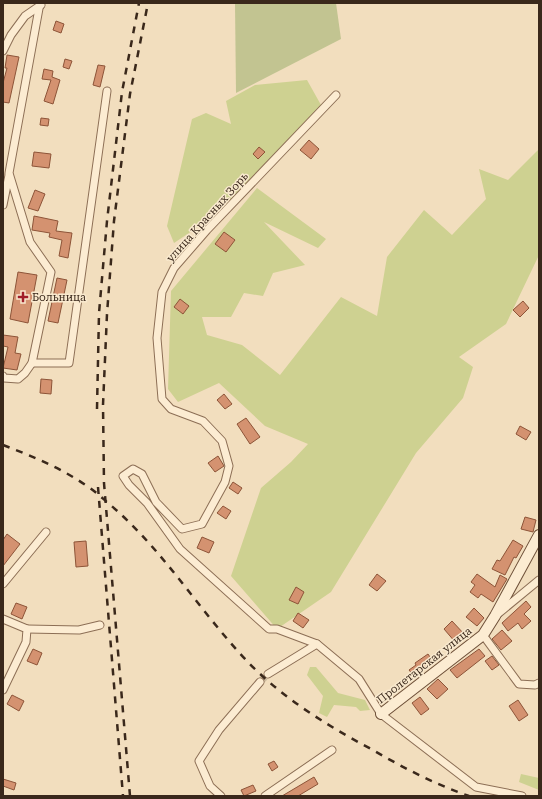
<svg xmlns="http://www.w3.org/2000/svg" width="542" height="799" font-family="'Roboto Serif',serif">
	<rect width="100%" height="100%" fill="#f2debe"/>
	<g fill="#ced191">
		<path d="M307,80l14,25 -105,110 -42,28 -7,-17 25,-107 14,-6 25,11 -5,-23 29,-16z"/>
		<path d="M539,149v106l-33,69 -47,33 14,10 -10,31 -47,55 -85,139 -54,37 -46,-53 30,-88 30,-26 17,-18 -43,-18 -46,-43 -41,19 -10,-13 3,-98 86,-103 69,51 -8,9 -54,-26 41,43 -32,8 -10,23 -19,-3 -13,24h-29l5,18 35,10 38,30 61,-78 36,19 10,-59 37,-47 28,25 34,-36 -7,-30 29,11z"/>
		<path d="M310,667h6l22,26 27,7 5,10 -10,1 -4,-4 -22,-2 -7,12 -8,-4 4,-17 -16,-21z"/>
		<path d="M521,774l18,4v12l-20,-8z"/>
	</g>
	<path fill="#c2c491" d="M236,3h100l5,36 -105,54 -1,-89z"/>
	<g fill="#d49270" stroke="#8d5438">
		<path d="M56,21l8,3 -3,9 -8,-3z"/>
		<path d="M7,55l12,2 -10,46 -6,-1v-19l4,-15h-2z"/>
		<path d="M65,59l7,2 -3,8 -6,-2z"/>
		<path d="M98,65l7,1 -5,21 -7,-2z"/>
		<path d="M44,69l9,2 -1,6 8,3 -7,24 -9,-3 7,-21 -9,-1z"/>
		<path d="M41,118l8,1 -1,7 -8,-1z"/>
		<path d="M309,140l10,9 -8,10 -11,-9z"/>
		<path d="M259,147l6,5 -7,7 -5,-5z"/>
		<path d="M34,152l17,2 -2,14 -17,-2z"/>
		<path d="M35,190l10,4 -7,17 -10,-3z"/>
		<path d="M34,216l24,5 -2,10 16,2 -4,25 -9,-2 3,-16 -13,-3 1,-4 -18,-3z"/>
		<path d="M224,232l11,8 -9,12 -11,-8z"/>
		<path d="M18,272l19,3 -9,48 -18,-4z"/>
		<path d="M57,278l10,2 -9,43 -10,-2z"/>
		<path d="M180,299l9,7 -6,8 -9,-7z"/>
		<path d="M523,301l6,7 -9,9 -7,-7z"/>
		<path d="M3,335l15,2 -3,16 6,1 -4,16 -14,-2 5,-21 -5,-1z"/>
		<path d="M41,379l11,1 -1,14 -11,-1z"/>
		<path d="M224,394l8,10 -7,5 -8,-9z"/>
		<path d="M246,418l14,19 -10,7 -13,-20z"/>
		<path d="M520,426l11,6 -5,8 -10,-6z"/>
		<path d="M218,456l6,10 -9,6 -7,-9z"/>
		<path d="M233,482l9,6 -4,6 -9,-6z"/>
		<path d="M223,506l8,5 -5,8 -9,-6z"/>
		<path d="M525,517l11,3 -3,12 -12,-3z"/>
		<path d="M7,534l13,10 -17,22v-26z"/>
		<path d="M202,537l12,5 -5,11 -12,-5z"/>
		<path d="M513,540l10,6 -7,12 -2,-1 -9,18 -13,-6 5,-9 3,1z"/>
		<path d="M86,541l2,25 -12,1 -2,-25z"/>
		<path d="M377,574l9,7 -9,10 -8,-6z"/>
		<path d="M477,574l18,13 5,-12 7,4 -14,23 -12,-8 -3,4 -8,-6 5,-7 -4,-3z"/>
		<path d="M296,587l8,5 -6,12 -9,-4z"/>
		<path d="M526,601l5,6 -7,7 7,7 -9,8 -4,-6 -10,8 -6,-8z"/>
		<path d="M16,603l11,4 -5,12 -11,-5z"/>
		<path d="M474,608l10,10 -7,8 -11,-9z"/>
		<path d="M298,613l11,7 -6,8 -10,-7z"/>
		<path d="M452,621l13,14 -9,8 -12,-14z"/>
		<path d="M502,630l10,11 -11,9 -9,-11z"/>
		<path d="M33,649l9,4 -5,12 -10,-4z"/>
		<path d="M479,649l6,7 -28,22 -7,-8z"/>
		<path d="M428,654l6,9 -20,13 -5,-6 7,-5 -1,-2z"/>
		<path d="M492,656l7,9 -7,5 -7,-9z"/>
		<path d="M438,679l10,10 -11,10 -10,-10z"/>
		<path d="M12,695l12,6 -5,10 -12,-7z"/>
		<path d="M420,697l9,12 -8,6 -9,-12z"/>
		<path d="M518,700l10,15 -9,6 -10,-15z"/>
		<path d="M274,761l4,6 -6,4 -4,-7z"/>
		<path d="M314,777l4,7 -20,12h-16z"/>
		<path d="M3,779l13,4 -2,7 -11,-4z"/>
		<path d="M253,785l3,6 -12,5 -3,-6z"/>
	</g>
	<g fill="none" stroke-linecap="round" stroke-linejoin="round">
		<path stroke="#cdba9d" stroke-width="7" stroke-dasharray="7 3.5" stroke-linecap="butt" d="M260,682l8,-8"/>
		<defs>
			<g id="street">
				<path d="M3,51l8,-16 14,-19 16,-11"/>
				<path d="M336,95l-129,135 -33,38 -12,24 -5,46 5,61 9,10 32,12 19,20 7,25 -4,16 -23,42 -20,5 -26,-27 -14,-28 -9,-5 -10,7 6,9 18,18 33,46 89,80h8l40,15 42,35 22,35 95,73 46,9"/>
				<path d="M3,205l6,-30"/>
				<path d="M32,363h37l38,-272"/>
				<path d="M3,376l1,2 14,1 7,-6 7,-10 19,-91 -21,-30 -21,-69 31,-170"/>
				<path d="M3,584l43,-52"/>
				<path d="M499,613l40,-33"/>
				<path d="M3,619l24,10 -1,13 -23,48"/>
				<path d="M27,629l52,1 21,-5"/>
				<path d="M483,635l36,49 16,1 4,-2"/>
				<path d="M268,674l49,-30"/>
				<path d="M221,796l-11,-10 -11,-25 20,-31 41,-48"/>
				<path d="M265,796l67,-46"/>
			</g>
			<path id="secondary" d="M381,714l102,-79 12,-19 44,-81"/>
		</defs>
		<use href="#street" stroke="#8c6e55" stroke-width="9"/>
		<use href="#secondary" stroke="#6d4f38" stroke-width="12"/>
		<use href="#street" stroke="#fcecd2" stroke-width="7"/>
		<use href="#secondary" stroke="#fcecd2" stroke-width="10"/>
		<g stroke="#3a281b" stroke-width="2.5" stroke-dasharray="7 7" stroke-linecap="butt">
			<path d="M97,409l2,-96 8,-92 15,-129 17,-89"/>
			<path d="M3,445c29,11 58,23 84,41 8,5 14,11 21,17 54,45 90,106 138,157 35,37 80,65 125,89 31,18 63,35 98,47"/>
			<path d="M98,487l25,309"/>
			<path d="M130,796l-26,-313 -1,-78 4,-91 7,-93 16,-127 18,-91"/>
		</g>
	</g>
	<path fill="#a01f2a" stroke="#f9e9ce" stroke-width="1.5" d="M21 291h4v4h4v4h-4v4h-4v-4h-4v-4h4z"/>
	<g text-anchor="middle" stroke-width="3" stroke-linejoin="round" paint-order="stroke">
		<g font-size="11" fill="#3a281b" stroke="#f9e9ce">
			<text transform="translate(207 217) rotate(-48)" y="4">улица Красных Зорь</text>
			<text transform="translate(424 665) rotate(-38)" y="4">Пролетарская улица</text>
		</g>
		<g font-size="11" fill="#3a281b" stroke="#f9e9ce" text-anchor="start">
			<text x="32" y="301">Больница</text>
		</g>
	</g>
	<rect width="542" height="799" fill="none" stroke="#3a281b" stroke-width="8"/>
</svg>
